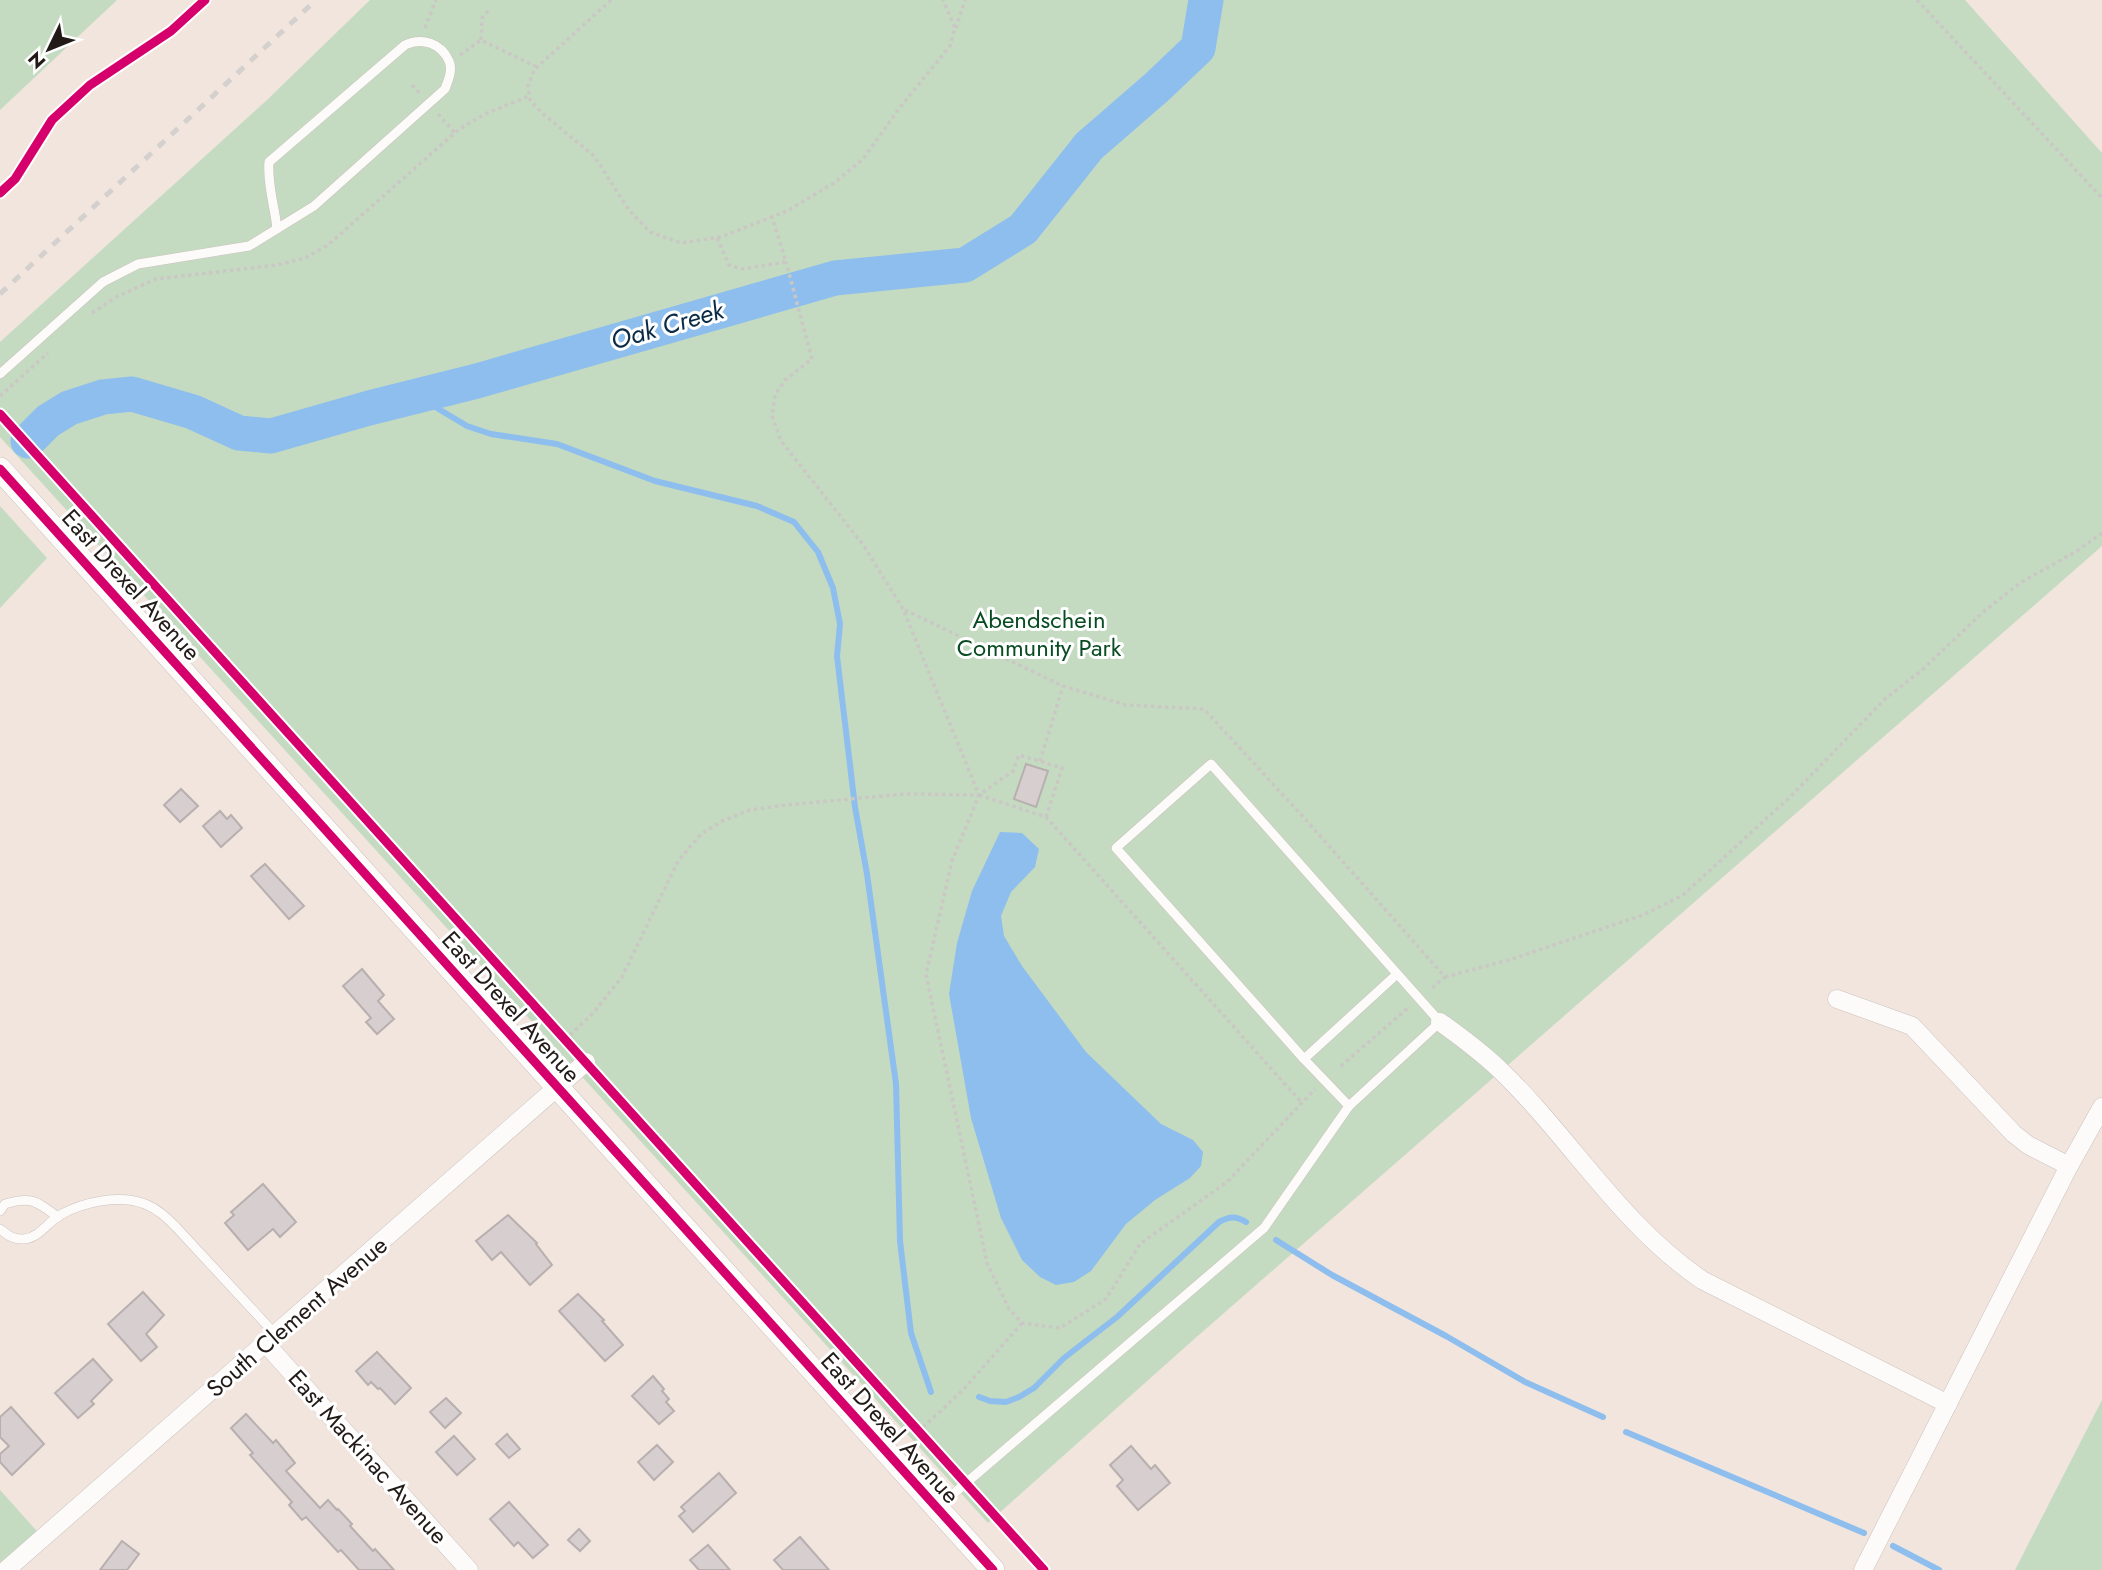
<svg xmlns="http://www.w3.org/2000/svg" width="2102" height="1570" font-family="Jost,sans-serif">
	<rect width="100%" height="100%" fill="#f1e5de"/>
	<g fill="#c4dbc1">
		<path d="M0,0h117l-117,110z"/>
		<path d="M370,0h1595l137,153v393l-910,795 -204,182 -988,-1086v-95l267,-242z"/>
		<path d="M0,506l47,52 -47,50z"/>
		<path d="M2102,1400v170h-87z"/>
		<path d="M0,1490l43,48 -43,32z"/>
	</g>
	<path fill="#8ebeed" d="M1000,832l22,1 17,16 -4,18 -24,25 -10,24 3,20 18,30 64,86 75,72 32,16 10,12 -2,14 -11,12 -35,22 -29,24 -35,47 -17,11 -18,3 -16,-8 -18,-17 -21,-42 -30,-100 -22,-124 8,-51 15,-52z"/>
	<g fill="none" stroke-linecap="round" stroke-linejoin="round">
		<g stroke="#8ebeed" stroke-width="6">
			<path d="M417,396l50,30 24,8 66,10 98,37 102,25 37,16 24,30 15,36 7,36 -3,32 18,151 12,67 29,210 4,157 11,92 20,59"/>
			<path d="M1276,1240l56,35 114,61 79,46 78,35"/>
			<path d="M979,1397l11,4 16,1 13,-5 15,-9 30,-30 53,-41 102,-95c11,-6 17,-6 27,0"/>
			<path d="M1626,1432l238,101"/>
			<path d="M1893,1546l46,24"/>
		</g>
		<path stroke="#8ebeed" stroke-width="35" d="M28,441l20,-20 21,-13 34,-11 29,-3 61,18 46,21 32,3 98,-28 108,-27 358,-103 130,-13 58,-36 66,-83 68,-59 41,-39 8,-48"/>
	</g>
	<g fill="#d7cfcf" stroke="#b8afaf" stroke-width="2">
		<path d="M1026,764l22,7 -12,36 -22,-8z"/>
		<path d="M181,789l17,17 -18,16 -16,-17z"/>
		<path d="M220,811l7,8 4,-4 11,13 -21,19 -18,-21z"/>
		<path d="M265,864l39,42 -15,13 -38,-43z"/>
		<path d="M362,969l22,26 -6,6 16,18 -17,15 -11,-12 5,-4 -28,-32z"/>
		<path d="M263,1184l33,38 -16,15 -7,-8 -25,21 -23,-27 9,-8 -3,-3z"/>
		<path d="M508,1215l29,28 -1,1 16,21 -22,20 -29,-33 -9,8 -16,-19z"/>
		<path d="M143,1292l21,23 -18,19 11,13 -16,14 -33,-37z"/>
		<path d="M578,1294l26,26 -2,1 21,24 -18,16 -46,-50z"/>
		<path d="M377,1352l34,36 -16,16 -15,-16 -2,1 -7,-7 -3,3 -12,-14z"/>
		<path d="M93,1359l19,21 -21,21 3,3 -16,14 -23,-25z"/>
		<path d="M653,1376l11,13 -2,2 7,8 -3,3 8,9 -15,13 -27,-28z"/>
		<path d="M446,1398l15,15 -16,15 -15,-16z"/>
		<path d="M11,1407l33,37 -32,31 -12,-13v-8l9,-8 -9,-9v-20z"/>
		<path d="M246,1414l27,29 3,-3 19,23 -9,8 34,37 8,-8 9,10 1,-1 14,15 -2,2 23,25 2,-2 19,21h-35l-18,-20 -3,2 -32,-35 -4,3 -13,-15 3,-3 -42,-47 3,-2 -22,-25z"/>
		<path d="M507,1434l13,15 -11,9 -13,-14z"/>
		<path d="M454,1436l21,23 -18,16 -21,-23z"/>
		<path d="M657,1445l16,17 -19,18 -16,-18z"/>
		<path d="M1131,1446l20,23 4,-4 15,18 -32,27 -21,-24 6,-6 -13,-15z"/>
		<path d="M719,1473l17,20 -43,39 -14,-16 6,-5 -4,-4z"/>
		<path d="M509,1502l39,43 -15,13 -15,-16 -4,4 -24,-27z"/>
		<path d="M579,1529l11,12 -10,10 -12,-11z"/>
		<path d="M800,1537l29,33h-46l-9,-10z"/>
		<path d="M122,1541l17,13 -12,16h-27z"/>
		<path d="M708,1545l22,25h-31l-9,-10z"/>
	</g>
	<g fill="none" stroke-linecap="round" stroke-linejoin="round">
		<defs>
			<g id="service">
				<path d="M0,374l103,-92 35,-18 111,-18 65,-40 131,-117c3,-8 8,-19 4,-28 -8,-18 -27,-24 -44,-16l-136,117c-2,23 6,45 8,67"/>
				<path d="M1304,1059l45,47"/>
				<path d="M0,1211l5,-7c26,-8 31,-3 53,13"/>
				<path d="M0,1229c8,6 13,11 24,10 15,-1 24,-17 36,-24 23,-13 60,-21 85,-11 13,5 22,14 31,23l100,108"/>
				<path d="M938,1507l326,-279 85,-122 91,-84 -229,-258 -95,84 188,211 93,-85"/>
			</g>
			<g id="minor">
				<path d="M1837,999l75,27 102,108 14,11 41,21"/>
				<path d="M1440,1022c21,15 41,30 59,47 71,68 120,154 203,211l246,124"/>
				<path d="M266,1344l203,226"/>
				<path d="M6,1570l580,-508"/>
				<path d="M1863,1570l206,-404 33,-59"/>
			</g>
			<path id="tertiary" d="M0,469l993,1101"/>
		</defs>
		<use href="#service" stroke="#cbc2bd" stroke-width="10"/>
		<use href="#minor" stroke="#cbc2bd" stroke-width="19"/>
		<use href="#tertiary" stroke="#cbc2bd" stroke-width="24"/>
		<g stroke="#cac7c4" stroke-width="3.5" stroke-dasharray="3.5 3.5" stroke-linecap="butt">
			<path d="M611,0l-77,70 -6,16 2,14 13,14 51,42 35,54 21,22 31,11 40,-6 66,-26 47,-28 29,-24 38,-53 49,-60 5,-18 -12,-28"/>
			<path d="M1917,0l185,198"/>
			<path d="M425,28l11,-28"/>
			<path d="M956,28l9,-28"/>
			<path d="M481,40l1,-22 7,-8"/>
			<path d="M460,55l21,-15 56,27"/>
			<path d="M412,85l9,10"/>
			<path d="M438,114l17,19"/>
			<path d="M717,238l12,27 12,4 45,-7 -14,-45"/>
			<path d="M92,313l26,-17 38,-17 121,-14 28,-7 23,-13 130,-115 27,-16 44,-18"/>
			<path d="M0,396l48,-43"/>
			<path d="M905,610l158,76 63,19 78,4 102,111 139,157 -15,13"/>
			<path d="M1040,761l23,-75"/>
			<path d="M979,795l67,22 255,285"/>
			<path d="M1046,817l16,-49 -43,-13 -6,16 -34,24 -27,66 -26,113 61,289 22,46 13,14 38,5 46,-29 34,-55 87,-62 88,-93"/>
			<path d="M1445,977l64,-17 134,-45 40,-20 108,-99 94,-97 37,-29 60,-57 38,-30 57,-32 25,-18"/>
			<path d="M565,1040l28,-27 29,-36 56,-116 23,-27 21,-13 28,-11 36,-5 118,-11 75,1 -76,-186 -39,-63 -83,-105 -9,-25 3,-21 10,-15 27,-21 -26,-97"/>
			<path d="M1341,1066l67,-58"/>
			<path d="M918,1432l46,-43 58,-66"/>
		</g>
		<use href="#service" stroke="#fdfbfa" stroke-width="9"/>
		<use href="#minor" stroke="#fdfbfa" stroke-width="18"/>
		<use href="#tertiary" stroke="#fdfbfa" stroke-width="23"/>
		<path stroke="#d3d0ce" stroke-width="5" stroke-dasharray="9 9" stroke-linecap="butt" d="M0,294l316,-294"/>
		<defs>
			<g id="cycleway">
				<path d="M0,193l15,-14 37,-59 38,-35 81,-54 34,-31"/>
				<path d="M0,414l1044,1156"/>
				<path d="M0,469l993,1101"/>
			</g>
		</defs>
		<use href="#cycleway" stroke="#fff" stroke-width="13"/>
		<use href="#cycleway" stroke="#d6006c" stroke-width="9"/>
	</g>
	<g text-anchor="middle" stroke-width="6" stroke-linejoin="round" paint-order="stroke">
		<g font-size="24" fill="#211a16" stroke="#fff">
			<text transform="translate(131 585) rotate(48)" y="8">East Drexel Avenue</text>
			<text transform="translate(511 1007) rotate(48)" y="8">East Drexel Avenue</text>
			<text transform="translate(297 1317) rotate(-41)" y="8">South Clement Avenue</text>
			<text transform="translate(890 1428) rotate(48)" y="8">East Drexel Avenue</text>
			<text transform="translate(368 1457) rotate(48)" y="8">East Mackinac Avenue</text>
		</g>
		<g font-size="24" fill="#0a4c22" stroke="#fff">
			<text x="1039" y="628">Abendschein<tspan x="1039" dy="28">Community Park</tspan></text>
		</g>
		<g font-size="26" font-style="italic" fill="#0b2b47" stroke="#fff">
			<text transform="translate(667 325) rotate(-16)" y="9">Oak Creek</text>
		</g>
	</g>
	<g transform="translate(49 49) rotate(227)" stroke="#ffffff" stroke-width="5" paint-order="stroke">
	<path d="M0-5L12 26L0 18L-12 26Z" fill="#211a16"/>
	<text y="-10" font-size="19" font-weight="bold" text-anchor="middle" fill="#211a16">N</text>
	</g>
</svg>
